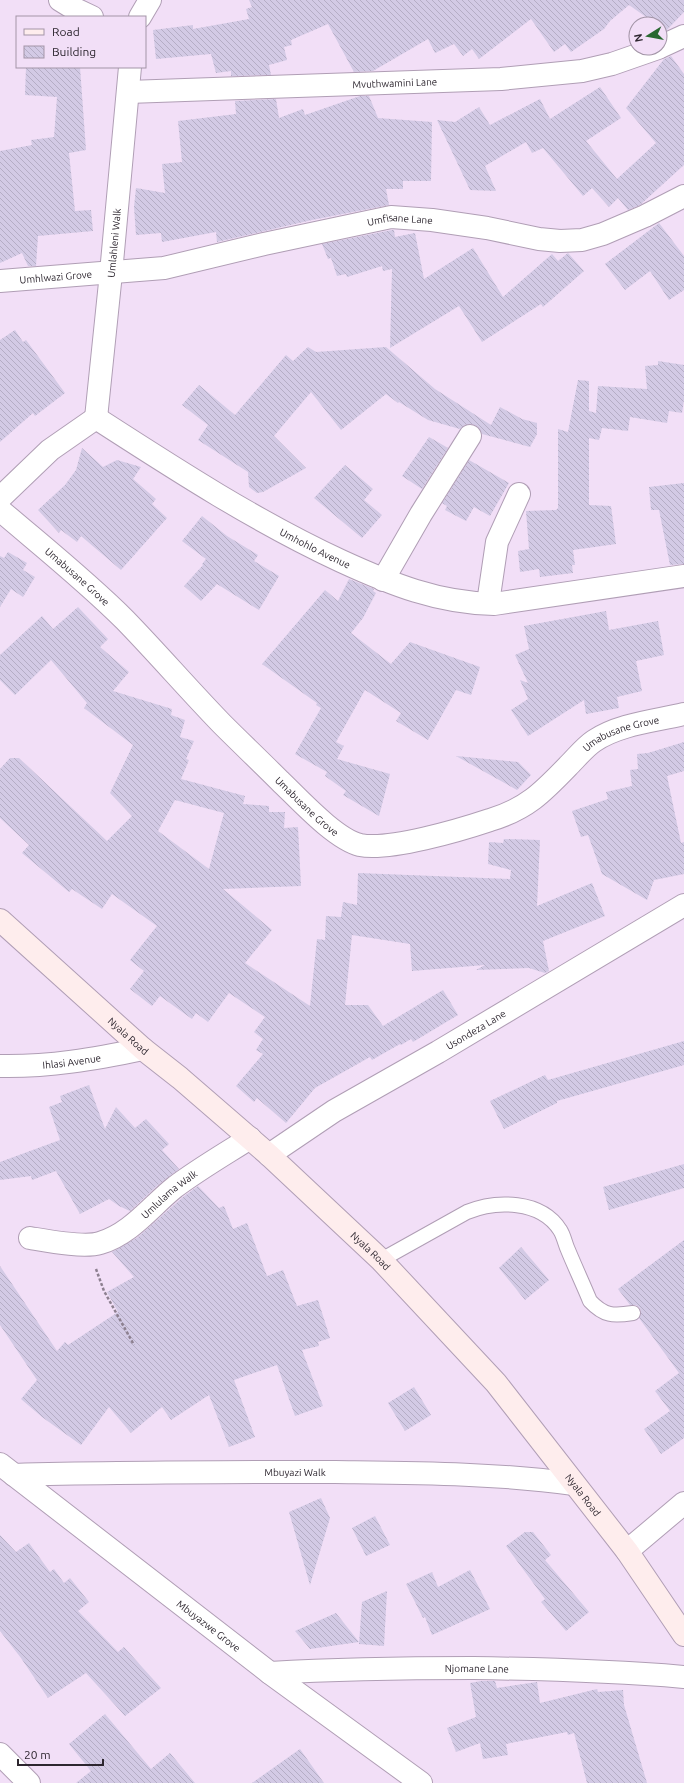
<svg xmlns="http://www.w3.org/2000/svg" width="684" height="1783" font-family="Ubuntu,sans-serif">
	<defs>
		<pattern id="building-back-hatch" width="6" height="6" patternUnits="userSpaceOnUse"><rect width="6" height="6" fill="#d3cae5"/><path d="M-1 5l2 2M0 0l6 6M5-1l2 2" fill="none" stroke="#b5adc5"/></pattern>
	</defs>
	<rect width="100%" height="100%" fill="#f2dff7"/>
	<g fill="url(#building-back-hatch)" fill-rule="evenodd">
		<path d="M249,0h435v12l-18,19 -6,-4v-3h-4l-27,-19 -19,16 -6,8 -33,23 -6,-8 -11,8 -23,-33 -52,40 -7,-10 -9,7 -9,-12 -19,9 -7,-14 -55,32 -19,1 -26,-48 -37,16 1,5 -8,2 3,13 -18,5 2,10 -40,1v-5l-15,2 -5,-19 -55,5 -3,-29 40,-5v4l56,-10 -3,-10 6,-2z"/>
		<path d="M671,56l13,18v91l-44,40 -12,5 -10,-12 -9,9 -17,-19 -9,8 -40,-48 -11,5 -6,-11 -41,24 11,25 -26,-1 -33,-70 18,2 24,-15 11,18 50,-26 10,20 50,-32 21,31 -35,23 31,38 39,-36 -30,-35 38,-49z"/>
		<path d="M26,67h54l6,83 -17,3 6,58 16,-1 2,21 -55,5 -2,30h-8l-6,-13 -22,10v-112l32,-6 -1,-5 23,-3 3,-40 -32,-2z"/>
		<path d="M360,96h9l9,22 54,4 -1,59h-28v8h-17l3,16 -77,15 -95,22 -1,-10 -54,10 -1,-9 -25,2 -2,-28 2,-19 29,5 -3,-29 20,-2 -4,-41 58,-7 -1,-13 41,-2 3,19 24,-9 2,6z"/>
		<path d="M659,223l25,33v34l-15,10 -19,-29 -25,19 -20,-26z"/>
		<path d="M392,230h2l1,7 20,-4 9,46 49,-31 30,49 49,-43 6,7 10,-8 16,18 -41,36 -2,-3 -59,38 -23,-36 -69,42 2,-79 -9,2 -1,-5 -35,11 -1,-3 -9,2 -6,-18 -3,1 -6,-15z"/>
		<path d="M15,330l8,12 3,-2 39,53 -30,23 -2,-3 -33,29v-102z"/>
		<path d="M308,347l8,5 70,-5 49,42 56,36 9,-18 22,12 15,4v11l-7,13 -48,-13 -5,-8 -6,-2 -6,1 -5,4 -32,-9 -29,-18 -1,1 -12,-9 -45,36 -30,-38 -37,44 32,32 -43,24 -6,1 -8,-6 -1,-15 -50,-32 10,-15 -26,-20 17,-20 36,30 51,-60 7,6z"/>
		<path d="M658,361l26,4v35l-2,13 -13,-2 -2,12 -37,-6 -2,14 -26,-3 -3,12 -10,-2v67l22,1 5,38 -43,6 2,15h-3l1,8 -33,4 -1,-8 -19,3 -2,-21 11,-2 -3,-38 30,-1 2,-2v-79l10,3 10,-52 11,1v30l7,2 2,-27 49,3 -2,-23 13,-1z"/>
		<path d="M429,437l19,11 -26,41 -20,-13z"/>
		<path d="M82,448l21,19 14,-7 24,7 -8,12 23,20 -4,5 15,14 -46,52 -40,-34 -4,6 -16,-12 -2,3 -21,-23 27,-25 11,-15z"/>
		<path d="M469,460l40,23 -19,33 -16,-9 -8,14 -21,-11 2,-4 -5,-3z"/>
		<path d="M345,465l28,24 -9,11 18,15 -20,23 -48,-40z"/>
		<path d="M684,483v81l-14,1 -11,-55h-8l-2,-23z"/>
		<path d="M202,516l25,20 31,19 -4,6 25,15 -20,34 -42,-26 -16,17 -17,-15 19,-21 -1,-1 4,-5 -24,-18z"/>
		<path d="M8,552l19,11 -4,7 12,7 -12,20 -12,-8 -11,18v-51l4,2z"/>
		<path d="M349,579l25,10 -1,2 3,2 -13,25 -12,15 40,31 19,-22 70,25 -9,28 -15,-5 -28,50 -32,-19 5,-8 -36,-23 -29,52 8,4 -7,13 53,15 -11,42 -36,-21 3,-4 -21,-15 2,-4 -32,-18 26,-46 -5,-3 1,-2 -55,-39 63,-74 13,11z"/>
		<path d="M78,607l30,32 -8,8 29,25 -16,19 59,18 -1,6 14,5 -5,17 14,4 -8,18 3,1 -8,19 64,17 -2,8 26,2v6h16l-1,16 14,-1 3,59 -78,3 49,41 -27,33 65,43 7,-67 8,1 1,-24 15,1 2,-15 14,3 1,-32 152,6 1,-9 -23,-6 1,-22 14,1 1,-4 36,1 -3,66 55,-23 13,33 -62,25 6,30 -4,2 -16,-5 -53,2 9,-5 -73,6 -2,-27 -58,-9 -7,70h23l15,21 60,-36 15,25 -45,27 -2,-3 -10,6 -1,-1 -28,16 -2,-3 -55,31 -29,35 -29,-25 -3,4 -18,-16 27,-32 -7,-4 7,-11 -9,-7 11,-15 -36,-24 -21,29 -12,-9 -4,6 -32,-23 -8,10 -22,-17 14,-18 -14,-11 27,-34 -45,-32 -10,15 -30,-20 -3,3 -47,-39 7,-8 -29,-27v-49l10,-11h9l88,83 25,-25 -22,-23 23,-48 -49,-37 3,-5 -36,-43 -36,35 -15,-15v-25l42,-39 11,13zM175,800l49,13 -15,56 -51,-38z"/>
		<path d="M606,611l3,19 49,-9 6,34 -28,6 6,30 -25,6 2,11 -33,6 -2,-14 -56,36 -17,-26 17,-11 -8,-19 8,3 -13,-28 14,-6 -5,-23z"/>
		<path d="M684,742v29l-17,5 14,67 3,-1v32l-30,6 -7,20 -45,-26 -14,-39 -7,2 -9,-26 36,-12 -2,-7 26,-6 -2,-16 8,-1 -1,-15 11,-1z"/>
		<path d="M456,756l62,6 13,13 -14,15z"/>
		<path d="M684,1041v24l-127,36v2l-53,26 -14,-28 55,-26 3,5z"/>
		<path d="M89,1085l16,44 11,-22 19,21 11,-9 23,25 -7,6 17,19 -21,16 -28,26 -11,-5 -10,-7 -29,15 -24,-43 -24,9 -1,-4 -31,4v-18l60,-22 -11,-33 13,-5 -2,-6z"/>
		<path d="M684,1164v24l-75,22 -6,-23z"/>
		<path d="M198,1186l21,22 5,-2 9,23 14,-6 20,53 16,-6 14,36 21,-6 12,38 -12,4 1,4 -17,4 21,56 -28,10 -18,-51 -43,15 21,57 -26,10 -20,-52 -38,25 -9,-13 -31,26 -22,-26 -28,38 -39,-28 -21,-18 16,-19 -37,-55v-59l57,85 8,-9 3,3 50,-33 -11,-20 27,-15 -22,-25 26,-15 45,-40z"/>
		<path d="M684,1240v198l-23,16 -17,-25 26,-18 -15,-20 24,-18 -40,-55 2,-6 -1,-4 -4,-3h-6l-12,-16z"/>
		<path d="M521,1247l28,33 -24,20 -26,-32z"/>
		<path d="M414,1387l17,28 -26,16 -17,-28z"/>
		<path d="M321,1498l9,20 -20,67 -21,-73z"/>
		<path d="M375,1516l15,29 -24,11 -14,-28z"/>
		<path d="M525,1532h8l18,23 -6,5 44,52 -23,19 -25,-29 4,-3 -39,-53z"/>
		<path d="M0,1535l16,17 13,-9 21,29 4,-3 10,14 6,-5 19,24 -11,9 40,41 6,-5 37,41 -36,28 -39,-43 -38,25 -27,-40 -21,-27z"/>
		<path d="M470,1570l20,39 -58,26 -7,-18 -2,1 -17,-34 26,-12 6,15z"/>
		<path d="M387,1591l-3,55 -25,-2 3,-42z"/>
		<path d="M336,1613l23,29 -49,7 -15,-18z"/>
		<path d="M481,1681h14l2,7 40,-6 3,21 57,-14 1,3 25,-2 1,15 23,78h-60l-13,-50 -6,2 -1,-3 -61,12 2,11 -25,4 -3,-16 -24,9 -9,-24 29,-11 -6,-34z"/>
		<path d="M105,1714l46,55 19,-16 25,30h-119l15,-12 -22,-27z"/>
		<path d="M300,1749l24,34h-72z"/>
	</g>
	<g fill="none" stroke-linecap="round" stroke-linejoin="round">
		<defs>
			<path id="lane" d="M381,1260l86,-48c29,-12 74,-12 93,18 4,6 5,14 8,20 7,17 15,34 22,51 14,15 23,15 43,12"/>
			<g id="street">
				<path d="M60,0l13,8 19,9"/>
				<path d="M140,17l10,-17"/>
				<path d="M660,47l24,-11"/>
				<path id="s1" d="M128,92l373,-13 81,-8 30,-7 46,-16"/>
				<path id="s2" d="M0,281l164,-13 100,-24 127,-27 41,3 55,8 52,11 21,2 22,-1 21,-6 42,-18 39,-20"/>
				<path id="s3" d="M96,418c79,51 159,103 245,143 50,23 97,42 153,43l190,-28"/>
				<path id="s4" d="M96,418l15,-145 19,-206"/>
				<path d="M0,498l50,-48 46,-32"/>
				<path id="s5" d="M0,510c42,36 86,71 125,110 33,34 64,70 97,104 19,19 39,38 58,57 19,18 55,58 80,64 29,6 100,-15 130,-25 37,-11 53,-28 79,-55 8,-8 16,-18 25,-24 25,-17 61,-20 90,-27"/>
				<path d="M383,580l38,-66 49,-78"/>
				<path d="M488,603l9,-61 22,-48"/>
				<path id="s6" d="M0,1066c49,1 95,-7 143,-17"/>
				<path id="s7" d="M269,1155l65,-44 104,-59 246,-147"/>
				<path id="s8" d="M30,1238c18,3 54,10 70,5 31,-9 51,-37 75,-56 24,-18 50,-33 75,-49"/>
				<path id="s9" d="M0,1464l270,209 151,110"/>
				<path id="s10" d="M14,1475c107,-3 214,-3 321,-3 81,1 160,1 239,12"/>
				<path d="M627,1551l57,-48"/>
				<path id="s11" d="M270,1673c68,-4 135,-5 203,-5 70,1 140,3 211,9"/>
				<path d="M0,1754l29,29"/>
			</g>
			<g id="secondary">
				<path id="s12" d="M0,920l143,129 37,29 89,77 112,105 115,123 131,168 57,84"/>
			</g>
		</defs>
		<use href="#lane" stroke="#b09eb5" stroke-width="16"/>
		<use href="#street" stroke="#b09eb5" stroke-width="24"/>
		<use href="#secondary" stroke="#b09eb5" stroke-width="24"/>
		<path stroke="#8d8090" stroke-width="2.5" stroke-dasharray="3 2" stroke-linecap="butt" d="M96,1269l8,22 30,54"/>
		<use href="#lane" stroke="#fff" stroke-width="14"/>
		<use href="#street" stroke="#fff" stroke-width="22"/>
		<use href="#secondary" stroke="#feeded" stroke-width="22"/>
	</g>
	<g text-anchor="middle" stroke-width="3" stroke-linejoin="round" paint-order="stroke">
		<g font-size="10" fill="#2d262f" stroke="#f2dff7">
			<text dy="4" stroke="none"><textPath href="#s1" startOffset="267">Mvuthwamini Lane</textPath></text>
			<text dy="4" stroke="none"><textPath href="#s2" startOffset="406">Umfisane Lane</textPath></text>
			<text dy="4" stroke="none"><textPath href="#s4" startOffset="176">Umlahleni Walk</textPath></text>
			<text dy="4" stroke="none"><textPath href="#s2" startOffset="56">Umhlwazi Grove</textPath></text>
			<text dy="4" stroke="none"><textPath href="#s3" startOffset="255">Umhohlo Avenue</textPath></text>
			<text dy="4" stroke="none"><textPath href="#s5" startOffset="102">Umabusane Grove</textPath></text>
			<text dy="4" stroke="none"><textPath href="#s5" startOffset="787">Umabusane Grove</textPath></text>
			<text dy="4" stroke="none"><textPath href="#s5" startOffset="427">Umabusane Grove</textPath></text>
			<text dy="4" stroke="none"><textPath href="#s7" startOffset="242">Usondeza Lane</textPath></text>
			<text dy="4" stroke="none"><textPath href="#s12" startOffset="173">Nyala Road</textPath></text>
			<text dy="4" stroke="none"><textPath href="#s6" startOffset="72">Ihlasi Avenue</textPath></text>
			<text dy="4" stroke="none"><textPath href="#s8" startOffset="156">Umlulama Walk</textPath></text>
			<text dy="4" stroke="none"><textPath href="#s12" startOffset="497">Nyala Road</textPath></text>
			<text dy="4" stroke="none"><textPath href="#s10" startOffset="281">Mbuyazi Walk</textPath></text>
			<text dy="4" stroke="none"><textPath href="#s12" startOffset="821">Nyala Road</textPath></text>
			<text dy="4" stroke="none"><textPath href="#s9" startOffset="264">Mbuyazwe Grove</textPath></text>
			<text dy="4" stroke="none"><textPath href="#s11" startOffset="207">Njomane Lane</textPath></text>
		</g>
	</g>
	<rect x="16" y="16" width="130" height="52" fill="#f2dff7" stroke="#a395a7"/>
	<rect x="24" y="29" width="20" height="6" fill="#feeded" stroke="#a395a7"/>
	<text x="52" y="36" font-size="12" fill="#2d262f">Road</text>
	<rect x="24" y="46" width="20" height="12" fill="url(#building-back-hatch)" stroke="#a395a7"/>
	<text x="52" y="56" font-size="12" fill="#2d262f">Building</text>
	<g transform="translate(648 36) rotate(259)"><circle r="19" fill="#f2dff7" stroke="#a395a7"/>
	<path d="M0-3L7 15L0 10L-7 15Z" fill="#296831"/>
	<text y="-6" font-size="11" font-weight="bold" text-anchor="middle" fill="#2d262f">N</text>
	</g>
	<path d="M18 1759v6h85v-6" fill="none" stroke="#2d262f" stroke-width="2"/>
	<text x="24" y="1759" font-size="12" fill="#2d262f" stroke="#f2dff7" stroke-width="3" paint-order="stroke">20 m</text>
</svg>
